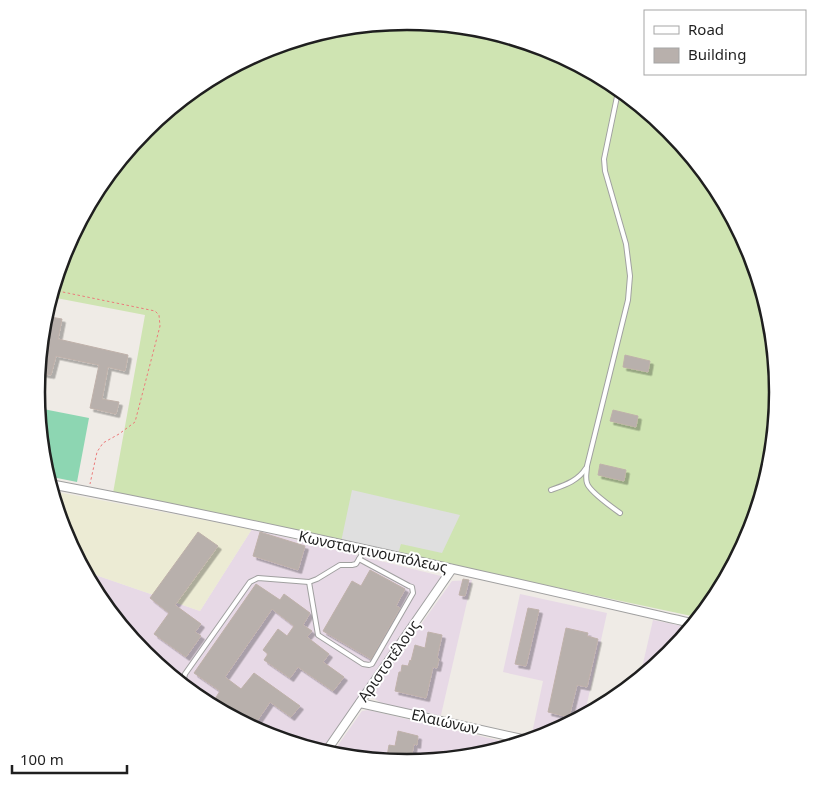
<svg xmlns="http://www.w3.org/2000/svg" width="816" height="785" font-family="'Noto Sans',sans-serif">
	<defs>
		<filter id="shadow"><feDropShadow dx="3.5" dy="3.5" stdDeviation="0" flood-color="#0004"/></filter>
	</defs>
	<rect width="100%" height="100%" fill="#efebe6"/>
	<g fill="#e7d9e6">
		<path d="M252,529l197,49 -124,175 -59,-18 -64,-34 -57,-46 -46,-56 -15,-28 116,40z"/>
		<path d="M472,580l-31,135h-5l-1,3 -47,-11 -18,-11 82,-115z"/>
		<path d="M520,594l87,19 -23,104 -34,19 -12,3 -7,-1 12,-57 -40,-9z"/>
		<path d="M653,620l39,8 -22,27 -31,26z"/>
		<path d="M368,710l151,35 -39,12 -72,7 -73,-7 -4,-2 31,-44z"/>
	</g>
	<path fill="#ecebd4" d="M52,491l200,38 -52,82 -116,-40 -19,-37z"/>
	<path fill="#cfe4b2" d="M408,21l73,7 69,22 64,34 57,46 46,56 34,65 21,69 7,73 -7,72 -21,70 -34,64 -16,19 -588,-125 32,-178 -94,-18 14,-47 34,-64 47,-56 56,-46 64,-35 70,-21z"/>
	<path fill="#8dd6b2" d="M38,408l51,10 -12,64 -30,-6 -3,-11z"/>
	<path fill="#dfdfdf" d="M352,490l108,25 -18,38 -41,-9 -3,10 -57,-12z"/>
	<g fill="#b8b0ac" stroke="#bfb1aa" filter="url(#shadow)">
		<path d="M45,316l17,3 -4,20 70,16 -3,16 -17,-4 -6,32 17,3 -3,12 -26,-6 9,-43 -43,-9 -5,19 -12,-2z"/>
		<path d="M625,355l25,6 -2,11 -25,-5z"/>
		<path d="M613,410l25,6 -2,11 -26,-6z"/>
		<path d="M600,464l26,6 -2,11 -26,-6z"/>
		<path d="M198,532l20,14 -43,59 26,19 -6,8 6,4 -15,21 -32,-23 15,-21 -19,-15z"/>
		<path d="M260,532l45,14 -7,24 -45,-14z"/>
		<path d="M370,570l35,19 -9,17 4,2 -29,51 -48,-28 29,-50 9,5z"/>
		<path d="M463,579l6,1 -4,16 -6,-1z"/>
		<path d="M256,584l24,16 4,-6 26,19 -7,12 9,6 -5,6 22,17 -6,8 21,15 -11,14 -35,-24 -8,11 -26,-18 4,-6 -5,-4 15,-21 9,7 7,-10 -22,-17 -47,68 16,12 13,-16 46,33 -9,11 -21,-15 -17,25 -38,-28 5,-8 -26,-18z"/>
		<path d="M528,608l11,2 -13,56 -11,-2z"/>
		<path d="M566,628l22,5 -1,3 11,3 -11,48 -10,-2 -8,32 -21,-5z"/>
		<path d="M428,632l14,3 -5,23 2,1 -2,9 -4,-1 -7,31 -31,-7 4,-19h2l1,-7 6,1 2,-6 1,1 4,-16 10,3z"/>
		<path d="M398,731l20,5 -1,9 -3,-1 -4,19 -24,-1 3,-17 6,1z"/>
	</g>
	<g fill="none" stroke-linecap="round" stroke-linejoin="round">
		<defs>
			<g id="service">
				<path d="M619,87l-15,72 1,12 21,73 4,32 -2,24 -41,166c0,6 -2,11 0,17 2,8 26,25 33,30"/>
				<path d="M551,490c14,-5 27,-9 35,-22"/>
				<path d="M309,582l9,53 45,29 6,1 3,-1 41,-71 -1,-6 -3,-1 -50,-27"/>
				<path d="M186,688l-2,-9 1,-5 65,-92 8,-4 51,4 8,-3 23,-14h12l4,-1 9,-15"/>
			</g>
			<g id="minor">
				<path d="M50,484c216,41 431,91 646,140"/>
				<path d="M360,703l171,38"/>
				<path d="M325,753l127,-184"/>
			</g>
		</defs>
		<use href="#service" stroke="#a0a0a0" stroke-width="6"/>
		<use href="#minor" stroke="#a0a0a0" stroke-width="10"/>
		<path stroke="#ec7b7b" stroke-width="1" stroke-dasharray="2.5 2.5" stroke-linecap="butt" d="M53,290l102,21 4,4 1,11 -25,96 -16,12 -16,9 -6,9 -7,32"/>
		<use href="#service" stroke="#fff" stroke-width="4"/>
		<use href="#minor" stroke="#fff" stroke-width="8"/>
	</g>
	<g text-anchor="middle" stroke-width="4" stroke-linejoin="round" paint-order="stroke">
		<g font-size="15" fill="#1f1f1f" stroke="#fff">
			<text transform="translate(373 552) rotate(12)" y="5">Κωνσταντινουπόλεως</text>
			<text transform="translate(389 661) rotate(-55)" y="5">Αριστοτέλους</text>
			<text transform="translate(445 722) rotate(13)" y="5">Ελαιώνων</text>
		</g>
	</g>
	<path d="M0 0H816V785H0ZM45 392a362 362 0 1 1 724 0a362 362 0 1 1-724 0Z" fill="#fff" fill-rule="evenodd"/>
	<path fill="none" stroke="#1f1f1f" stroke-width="2.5" d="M45 392a362 362 0 1 1 724 0a362 362 0 1 1-724 0Z"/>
	<rect x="644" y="10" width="162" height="65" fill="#ffffff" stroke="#a5a5a5"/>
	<rect x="654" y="26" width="25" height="8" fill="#ffffff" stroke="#a5a5a5"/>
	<text x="688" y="35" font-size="15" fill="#1f1f1f">Road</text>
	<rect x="654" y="48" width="25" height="15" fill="#b8b0ac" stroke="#a5a5a5"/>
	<text x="688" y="60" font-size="15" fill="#1f1f1f">Building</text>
	<path d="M12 765v8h115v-8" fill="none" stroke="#1f1f1f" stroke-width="2.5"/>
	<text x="20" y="765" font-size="15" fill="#1f1f1f" stroke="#ffffff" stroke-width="4" paint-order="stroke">100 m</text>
</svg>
